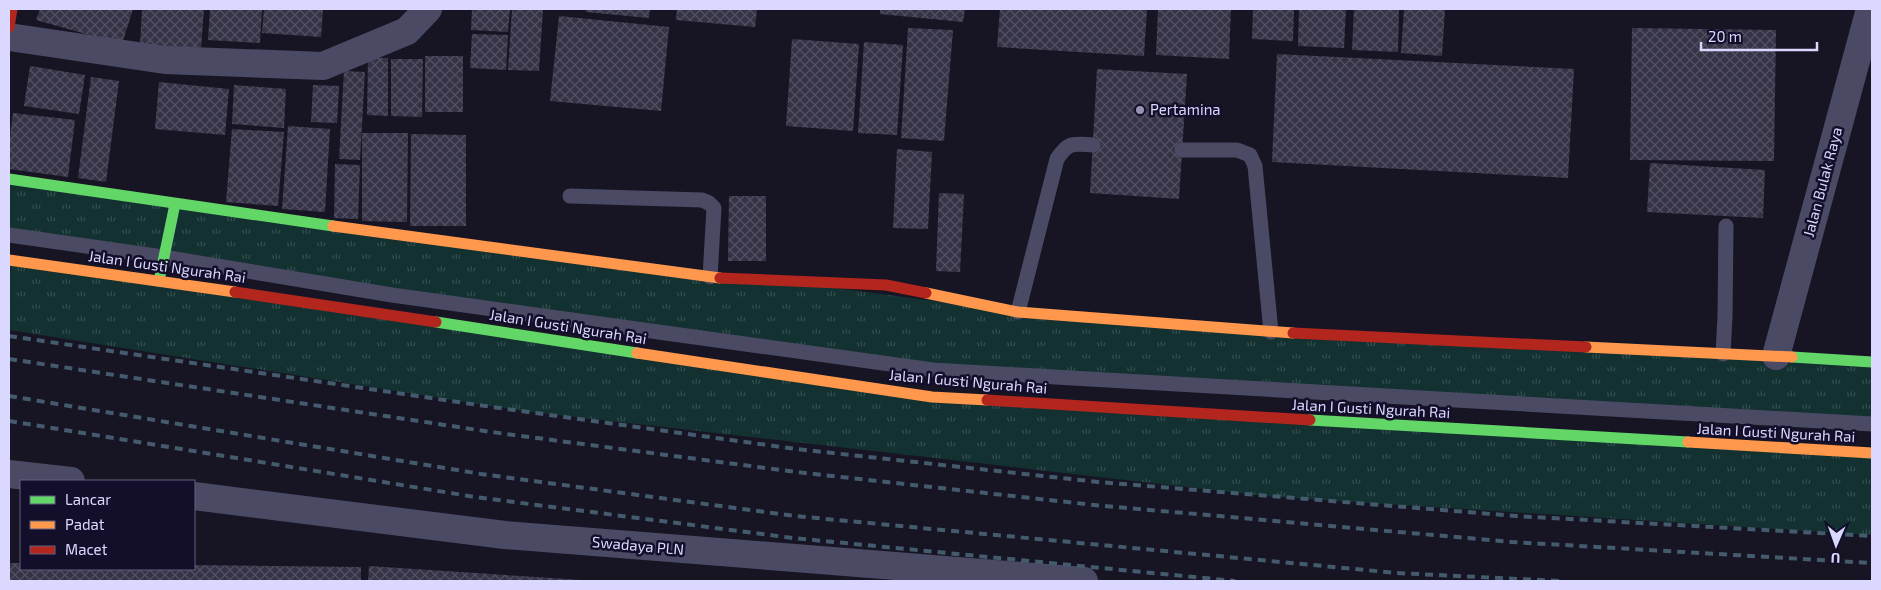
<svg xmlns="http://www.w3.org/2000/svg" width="1881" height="590" font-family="'Exo 2',sans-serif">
	<defs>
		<pattern id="grass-tufts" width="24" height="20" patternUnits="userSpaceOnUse" patternTransform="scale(1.25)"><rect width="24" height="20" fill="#123130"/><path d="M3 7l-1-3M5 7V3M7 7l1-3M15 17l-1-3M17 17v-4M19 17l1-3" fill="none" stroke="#344e4f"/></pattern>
		<pattern id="building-cross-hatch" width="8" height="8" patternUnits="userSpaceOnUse" patternTransform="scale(1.25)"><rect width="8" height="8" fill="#353346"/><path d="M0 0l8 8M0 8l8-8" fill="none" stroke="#525062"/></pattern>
	</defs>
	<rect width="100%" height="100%" fill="#171524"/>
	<g fill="url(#grass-tufts)">
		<path d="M9,179l1009,133 854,50v62l-939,-54 -924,-135z"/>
		<path d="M9,260l923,137 940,56v82l-597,-38 -752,-86 -514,-81z"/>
	</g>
	<g fill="url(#building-cross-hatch)">
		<path d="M40,9h93l-11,35 -86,-24z"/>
		<path d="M142,9h62l-3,40 -61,-4z"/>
		<path d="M210,9h52l-2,34 -52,-3z"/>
		<path d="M264,9h59l-2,28 -59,-4z"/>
		<path d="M472,9h38l-2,23 -37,-2z"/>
		<path d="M512,9h31l-4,62 -31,-1z"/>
		<path d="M586,9h64l-1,9 -63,-6z"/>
		<path d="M677,9h80l-2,18 -79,-7z"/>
		<path d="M880,9h85l-2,13 -83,-8z"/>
		<path d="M1000,9h147l-3,47 -147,-9z"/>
		<path d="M1158,9h73l-2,50 -73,-4z"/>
		<path d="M1253,9h41l-1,32 -41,-2z"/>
		<path d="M1299,9h47l-2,39 -46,-2z"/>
		<path d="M1354,9h45l-1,43 -46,-2z"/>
		<path d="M1404,9h41l-3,47 -41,-3z"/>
		<path d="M559,16l110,11 -8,84 -111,-10z"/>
		<path d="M908,28l45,2 -9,111 -43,-3z"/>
		<path d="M1632,28l144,2 -2,131 -144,-1z"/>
		<path d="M472,34l36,1 -2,35 -36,-2z"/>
		<path d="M792,39l67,5 -6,87 -67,-5z"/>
		<path d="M864,42l39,3 -6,90 -39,-2z"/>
		<path d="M1277,54l297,15 -6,109 -296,-16z"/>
		<rect x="425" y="56" width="38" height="56"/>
		<path d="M368,58h20v58l-21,-1z"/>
		<path d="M391,59h32l-1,58 -31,-1z"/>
		<path d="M30,66l55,9 -6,39 -55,-8z"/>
		<path d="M1097,69l90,5 -8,125 -89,-6z"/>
		<path d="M344,71l21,1 -5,88 -21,-1z"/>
		<path d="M91,77l28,4 -13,101 -28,-4z"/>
		<path d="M159,82l70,7 -4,46 -70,-6z"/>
		<path d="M234,85l52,4 -2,39 -52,-4z"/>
		<path d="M313,85l26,1 -2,37 -26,-1z"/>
		<path d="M13,113l62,7 -7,57 -59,-8v-26z"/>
		<path d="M288,126l42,3 -5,83 -43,-3z"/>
		<path d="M232,129l52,3 -6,74 -52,-4z"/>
		<path d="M362,133h46l-1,89 -45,-1z"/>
		<path d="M411,134l55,1v91h-56z"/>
		<path d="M897,149l35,3 -4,77 -35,-1z"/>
		<path d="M1650,163l115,7 -2,48 -116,-6z"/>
		<path d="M335,164l25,1 -2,54 -24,-1z"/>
		<path d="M939,193l25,1 -4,78 -24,-1z"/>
		<path d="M729,196h37v65h-38z"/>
		<path d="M10,563h11v6h173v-4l167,2v14h-351z"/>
		<path d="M369,566l213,14v1h-214z"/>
	</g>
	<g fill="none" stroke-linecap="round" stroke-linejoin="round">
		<g stroke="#4a4a65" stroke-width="15">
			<path d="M1182,150h55l13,5 5,11 16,166"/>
			<path d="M570,196l132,4 7,3 5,5 -4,69"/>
			<path d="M9,235l154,22 229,38 541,75 939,54"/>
			<path d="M1018,312l39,-153c12,-18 16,-15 36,-14"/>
			<path d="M1723,354l2,-37 1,-91"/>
		</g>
		<g stroke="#4a4a65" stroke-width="28">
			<path d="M9,37l156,23 158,6 84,-35 21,-22"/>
			<path d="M1776,356l94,-347"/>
			<path d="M9,474l62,7"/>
			<path d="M194,496l311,39 579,46"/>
		</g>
		<g stroke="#63d668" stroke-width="11">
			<path d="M9,179l324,47"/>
			<path d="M159,281l16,-77"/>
			<path d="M436,322l201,31"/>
			<path d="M1792,357l80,5"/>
			<path d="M1310,420l378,22"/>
		</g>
		<g stroke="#ff974d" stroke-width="11">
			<path d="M333,226l387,52"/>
			<path d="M9,260l226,32"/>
			<path d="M926,293l92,19 275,21"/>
			<path d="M1586,347l206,10"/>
			<path d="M637,353l295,44 55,3"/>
			<path d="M1688,442l184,11"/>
		</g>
		<g stroke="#b3261e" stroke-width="11">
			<path d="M9,27l3,-18"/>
			<path d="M720,278l166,7 40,8"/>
			<path d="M235,292l201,30"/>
			<path d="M1293,333l293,14"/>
			<path d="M987,400l323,20"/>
		</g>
		<g stroke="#435b6d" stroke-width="4" stroke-dasharray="8 6" stroke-linecap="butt">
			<path d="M9,336l483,71 304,42 302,33 418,34 356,20"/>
			<path d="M9,359l482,73 305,40 298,33 418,37 360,21"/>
			<path d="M9,396l472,78 314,42 602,57 163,8"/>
			<path d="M9,421l466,76 318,41 442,43"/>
		</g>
	</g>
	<circle fill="#9694b2" stroke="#130f2a" stroke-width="2" cx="1140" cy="110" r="5"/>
	<g text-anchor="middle" stroke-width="5" stroke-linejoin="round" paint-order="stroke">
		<g font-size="15" fill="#dbd8ff" stroke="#130f2a" text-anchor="start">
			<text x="1150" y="115">Pertamina</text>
		</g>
		<g font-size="15" fill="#dbd8ff" stroke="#130f2a">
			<text transform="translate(1823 182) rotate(-75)" y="5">Jalan Bulak Raya</text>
			<text transform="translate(167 267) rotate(8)" y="5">Jalan I Gusti Ngurah Rai</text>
			<text transform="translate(568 327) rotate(9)" y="5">Jalan I Gusti Ngurah Rai</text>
			<text transform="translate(968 382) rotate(5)" y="5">Jalan I Gusti Ngurah Rai</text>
			<text transform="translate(1371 409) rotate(3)" y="5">Jalan I Gusti Ngurah Rai</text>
			<text transform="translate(1776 433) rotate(3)" y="5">Jalan I Gusti Ngurah Rai</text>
			<text transform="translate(638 546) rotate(5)" y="5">Swadaya PLN</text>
		</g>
	</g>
	<rect width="1881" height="590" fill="none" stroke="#dbd8ff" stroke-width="20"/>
	<rect x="20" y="480" width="175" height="90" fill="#130f2a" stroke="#635f7f"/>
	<rect x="30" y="496" width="25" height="8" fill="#63d668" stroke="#635f7f"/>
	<text x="65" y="505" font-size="15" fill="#dbd8ff">Lancar</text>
	<rect x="30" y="521" width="25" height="8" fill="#ff974d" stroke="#635f7f"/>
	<text x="65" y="530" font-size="15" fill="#dbd8ff">Padat</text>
	<rect x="30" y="546" width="25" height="8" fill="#b3261e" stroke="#635f7f"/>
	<text x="65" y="555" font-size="15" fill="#dbd8ff">Macet</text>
	<g transform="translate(1836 545) rotate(182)" stroke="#130f2a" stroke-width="4" paint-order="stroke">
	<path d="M0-4L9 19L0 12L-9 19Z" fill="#dbd8ff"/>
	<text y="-8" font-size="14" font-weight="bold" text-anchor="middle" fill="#dbd8ff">U</text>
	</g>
	<path d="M1701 42v8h116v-8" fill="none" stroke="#dbd8ff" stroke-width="2.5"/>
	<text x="1708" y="42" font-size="15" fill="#dbd8ff" stroke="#130f2a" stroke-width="4" paint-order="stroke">20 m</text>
</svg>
